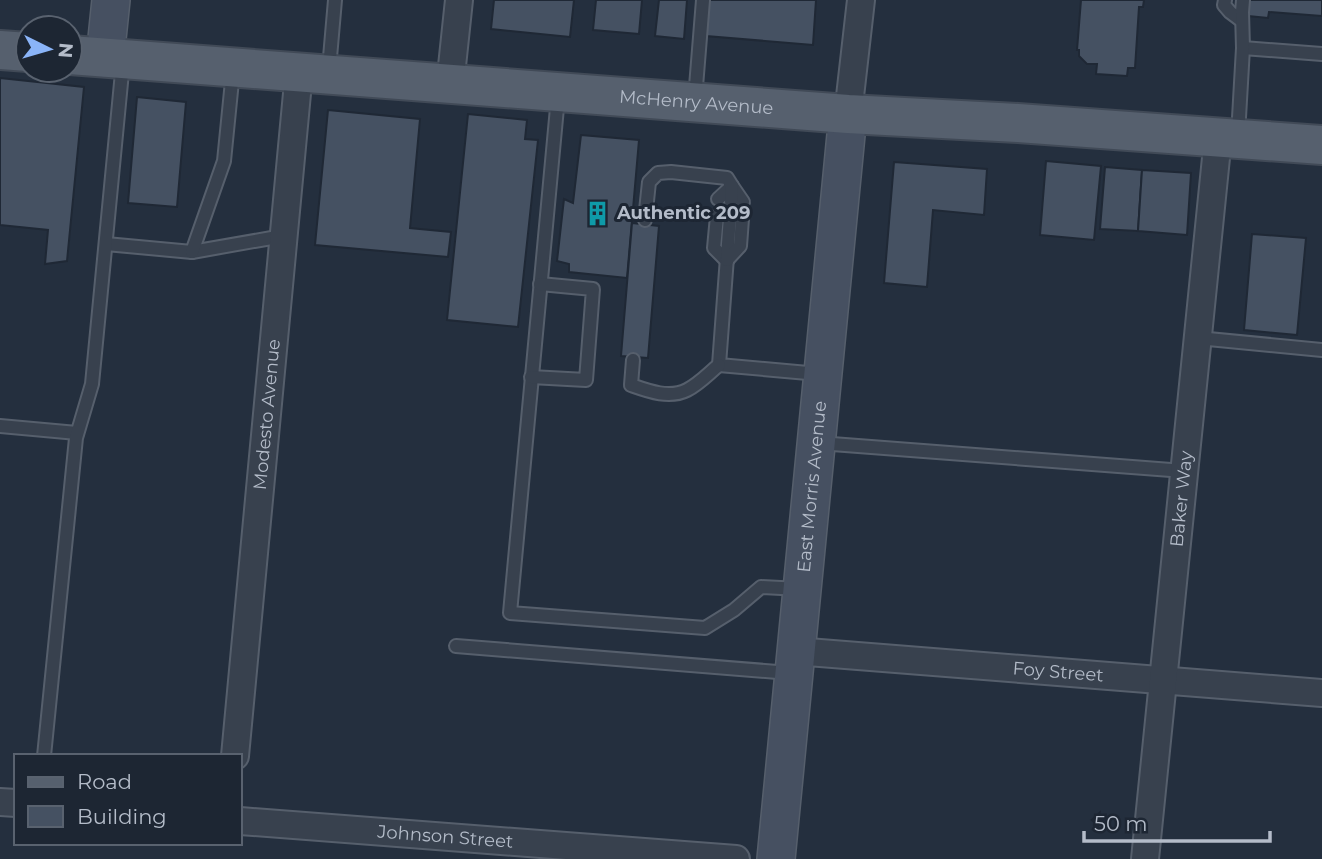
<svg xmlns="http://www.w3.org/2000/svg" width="1322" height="859" font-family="Montserrat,sans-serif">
	<rect width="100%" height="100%" fill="#242f3e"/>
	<g fill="#455162" stroke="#1f2835" stroke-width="2">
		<path d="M494,0h80l-4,37 -79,-8z"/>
		<path d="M596,0h46l-3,34 -46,-4z"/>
		<path d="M659,0h28l-3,39 -29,-3z"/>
		<path d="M709,0h107l-3,45 -107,-9z"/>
		<path d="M1081,0h63l-1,7h-4l-4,61h-7l-1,8 -31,-2 1,-10h-10l-8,-8v-6h-2z"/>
		<path d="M1249,0h73v16l-53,-4 -1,6 -20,-2z"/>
		<path d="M0,78l84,9 -17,174 -22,3 3,-34 -48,-5z"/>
		<path d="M137,97l49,5 -9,105 -49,-4z"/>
		<path d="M328,110l92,9 -10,109 41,4 -3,25 -133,-12z"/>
		<path d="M468,114l59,6 -2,19 13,1 -20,187 -71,-7z"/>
		<path d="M581,135l58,5 -12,138 -58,-6v-8l-12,-3 7,-62 9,4z"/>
		<path d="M1046,161l55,5 -7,74 -54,-5z"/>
		<path d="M894,162l93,7 -3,46 -51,-5 -6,77 -43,-4z"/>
		<path d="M1105,167l37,3 -4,61 -38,-2z"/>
		<path d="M1142,170l49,3 -4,62 -49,-4z"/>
		<path d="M632,223l27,3 -11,132 -27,-2z"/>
		<path d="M1252,234l54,4 -9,97 -53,-5z"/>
	</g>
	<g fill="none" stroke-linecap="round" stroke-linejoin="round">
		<defs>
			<g id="lane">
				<path d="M1225,0l-1,5 6,7 12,9"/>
				<path d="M1243,48l79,6"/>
				<path d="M329,69l6,-69"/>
				<path d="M558,97l-48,516 195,15 29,-18 27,-23 39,2"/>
				<path d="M695,99l8,-99"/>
				<path d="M1238,135l5,-87 -1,-36 1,-12"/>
				<path d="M718,199l14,-13 11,16"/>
				<path d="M717,216l-3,32 13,13"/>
				<path d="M730,217l-11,148 100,9"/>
				<path d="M645,220l4,-38 9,-9 13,-1 56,6 5,8 -1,16"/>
				<path d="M106,244l86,8 91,-16"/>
				<path d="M192,252l32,-91 9,-90"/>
				<path d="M727,260l13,-14 2,-27"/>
				<path d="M1198,338l124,12"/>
				<path d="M633,360l-2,25c17,6 38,14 56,5 12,-6 22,-17 32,-25"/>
				<path d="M531,377l55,3 7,-91 -53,-5"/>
				<path d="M0,426l77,7"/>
				<path d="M819,443l365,28"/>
				<path d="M456,646l334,27"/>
				<path d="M44,756l32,-318 16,-54 31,-322"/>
			</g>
			<g id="street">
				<path d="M450,85l9,-85"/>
				<path d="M848,114l13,-114"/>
				<path id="s1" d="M795,651l527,42"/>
				<path id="s2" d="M235,756l64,-684"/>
				<path d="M0,802l16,1"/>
				<path id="s3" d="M240,821l496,38"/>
				<path id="s4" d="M1145,859l73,-721"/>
			</g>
			<g id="secondary">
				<path d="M105,58l6,-58"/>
				<path id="s5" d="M776,859l72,-745"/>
			</g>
			<g id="primary">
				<path d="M0,50l28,2"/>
				<path id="s6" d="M70,55l778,59 170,9 304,22"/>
			</g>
		</defs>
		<use href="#lane" stroke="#565f6c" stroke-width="16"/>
		<use href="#street" stroke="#565f6c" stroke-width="30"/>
		<use href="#secondary" stroke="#565f6c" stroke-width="40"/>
		<use href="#primary" stroke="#414a57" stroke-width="42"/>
		<use href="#lane" stroke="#38414e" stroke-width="12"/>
		<use href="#street" stroke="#38414e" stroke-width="26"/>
		<use href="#secondary" stroke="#465061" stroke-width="37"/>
		<use href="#primary" stroke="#56606e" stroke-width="38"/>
	</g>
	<defs>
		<symbol id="building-bare" viewBox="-9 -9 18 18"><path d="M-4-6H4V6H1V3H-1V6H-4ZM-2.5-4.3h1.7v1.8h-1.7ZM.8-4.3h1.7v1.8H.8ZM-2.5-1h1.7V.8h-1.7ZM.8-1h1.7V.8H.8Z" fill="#0f9aa8" stroke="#1d2633" stroke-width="2.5" paint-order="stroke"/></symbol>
	</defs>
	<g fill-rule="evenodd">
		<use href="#building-bare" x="580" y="196" width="35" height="35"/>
	</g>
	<g text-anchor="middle" stroke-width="6" stroke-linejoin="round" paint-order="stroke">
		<g font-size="18" fill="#b4bcc9" stroke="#1d2633">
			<text dy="6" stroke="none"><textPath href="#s6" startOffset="628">McHenry Avenue</textPath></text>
			<text dy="6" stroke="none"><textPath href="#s2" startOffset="343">Modesto Avenue</textPath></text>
			<text dy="6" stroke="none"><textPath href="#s5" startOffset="374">East Morris Avenue</textPath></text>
			<text dy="6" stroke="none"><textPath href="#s4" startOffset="362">Baker Way</textPath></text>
			<text dy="6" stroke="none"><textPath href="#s1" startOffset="264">Foy Street</textPath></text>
			<text dy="6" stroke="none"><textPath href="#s3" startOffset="206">Johnson Street</textPath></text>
		</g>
		<g font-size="18" font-weight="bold" fill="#b4bcc9" stroke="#1d2633" text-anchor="start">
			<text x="617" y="219">Authentic 209</text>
		</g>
	</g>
	<rect x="14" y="754" width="228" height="91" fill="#1d2633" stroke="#59626f" stroke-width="2"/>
	<rect x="28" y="777" width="35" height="10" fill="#56606e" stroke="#59626f" stroke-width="2"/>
	<text x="77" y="789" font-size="21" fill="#b4bcc9">Road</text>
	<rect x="28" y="806" width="35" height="21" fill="#455162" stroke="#59626f" stroke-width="2"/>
	<text x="77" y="824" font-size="21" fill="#b4bcc9">Building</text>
	<g transform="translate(49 49) rotate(95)"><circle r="33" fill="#1d2633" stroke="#59626f" stroke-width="2"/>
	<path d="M0-5L12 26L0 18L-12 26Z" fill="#8ab4f8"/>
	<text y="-10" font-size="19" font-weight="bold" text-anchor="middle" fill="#b4bcc9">N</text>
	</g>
	<path d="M1084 831v10h186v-10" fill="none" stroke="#b4bcc9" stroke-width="3.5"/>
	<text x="1094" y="831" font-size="21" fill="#b4bcc9" stroke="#1d2633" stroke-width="5" paint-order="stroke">50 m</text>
</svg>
